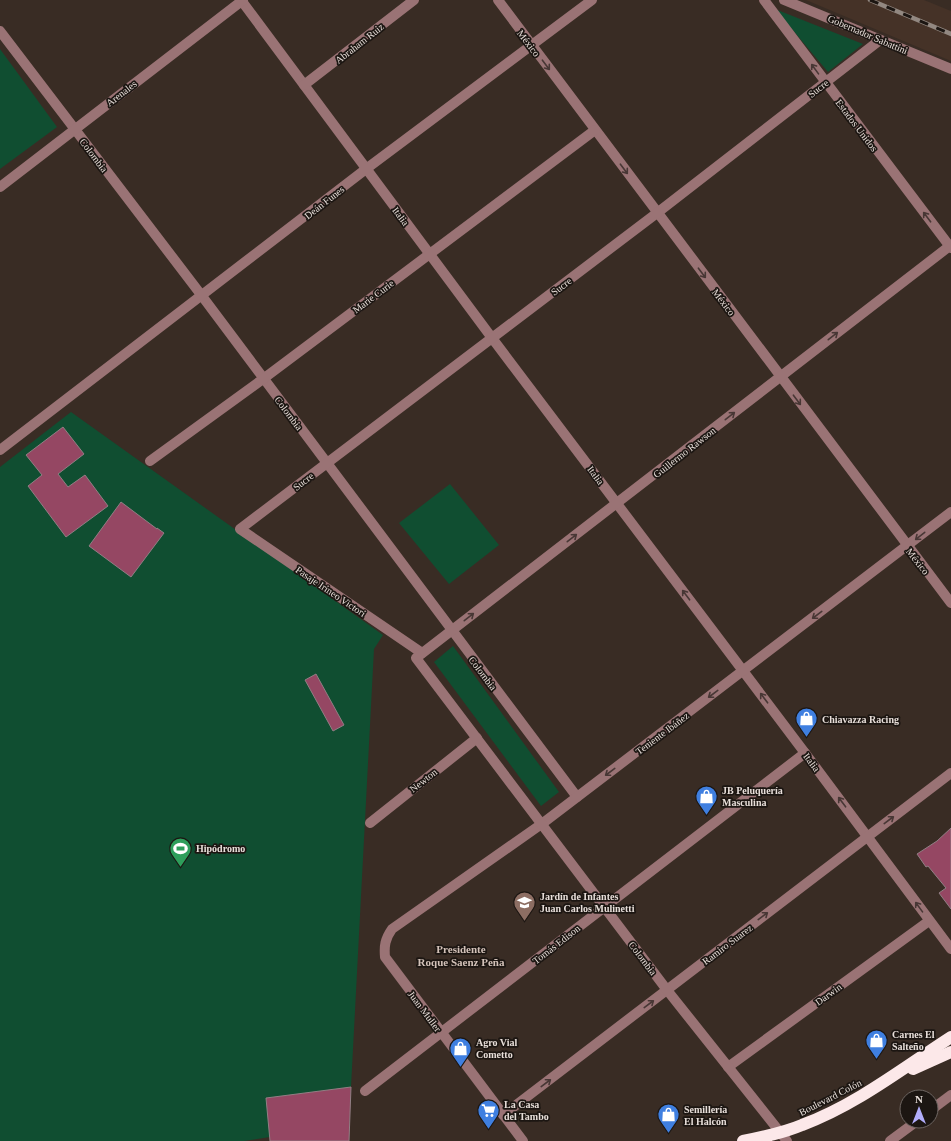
<svg xmlns="http://www.w3.org/2000/svg" width="951" height="1141" font-family="'Times New Roman',serif">
	<rect width="100%" height="100%" fill="#392c24"/>
	<path fill="#453227" d="M806,0h118l27,11v50z"/>
	<g fill="#104e31">
		<path d="M775,9l88,35 -35,28z"/>
		<path d="M0,49l57,78 -57,42z"/>
		<path d="M71,412l312,223 -9,14 -23,438 -84,11 3,39 -26,4h-244v-674z"/>
		<path d="M450,484l49,61 -50,39 -50,-61z"/>
		<path d="M453,646l106,146 -18,14 -107,-144z"/>
	</g>
	<g fill="#954763" stroke="#917f84">
		<path d="M63,427l21,27 -26,20 10,13 17,-12 23,31 -42,31 -38,-51 14,-11 -16,-20z"/>
		<path d="M121,502l36,27v-1l7,5 -33,44 -42,-31z"/>
		<path d="M316,674l28,51 -11,6 -28,-51z"/>
		<path d="M951,828v81l-12,-16 7,-5 -18,-22 -2,1 -9,-13 20,-13z"/>
		<path d="M351,1087l-2,54h-79l-4,-43z"/>
	</g>
	<g fill="none" stroke-linecap="round" stroke-linejoin="round">
		<g stroke="#9a7375" stroke-width="10">
			<path d="M241,0l251,338 313,415 146,196"/>
			<path d="M498,0l453,603"/>
			<path d="M764,0l187,248"/>
			<path d="M784,0l167,69"/>
			<path d="M0,31l202,265 375,501"/>
			<path d="M304,85l110,-85"/>
			<path d="M0,187l243,-187"/>
			<path d="M0,450l366,-281 226,-169"/>
			<path d="M150,461l113,-82 332,-249"/>
			<path d="M422,653l-182,-124 417,-316 223,-173"/>
			<path d="M370,823l107,-85"/>
			<path d="M728,1067l201,-146"/>
			<path d="M365,1091l440,-338"/>
			<path d="M931,1110l20,-15"/>
			<path d="M503,1115l448,-342"/>
			<path d="M523,1141l-138,-184c-1,-11 0,-18 7,-28l151,-106 408,-311"/>
			<path d="M787,1141l-120,-151 -251,-332 535,-413"/>
			<path d="M890,1141l27,-20"/>
		</g>
		<g stroke="#fce8e9" stroke-width="12">
			<path d="M913,1069l38,-17"/>
			<path d="M743,1141c20,-4 40,-8 59,-16 54,-20 101,-57 149,-88"/>
		</g>
		<defs>
			<path id="rail" d="M870,0l81,34"/>
		</defs>
		<use href="#rail" stroke="#928881" stroke-width="4.5"/>
		<use href="#rail" stroke="#1c1612" stroke-width="3" stroke-dasharray="9" stroke-linecap="butt"/>
	</g>
	<defs><path id="oneway-shaft" d="M-6 0H5M1.5-3L5.5 0L1.5 3" fill="none" stroke-width="1.6" stroke-linecap="round" stroke-linejoin="round"/></defs>
	<g stroke="#483735">
		<use href="#oneway-shaft" transform="translate(546 65) rotate(53)"/>
		<use href="#oneway-shaft" transform="translate(815 69) rotate(-126)"/>
		<use href="#oneway-shaft" transform="translate(624 169) rotate(53)"/>
		<use href="#oneway-shaft" transform="translate(927 217) rotate(-127)"/>
		<use href="#oneway-shaft" transform="translate(702 273) rotate(53)"/>
		<use href="#oneway-shaft" transform="translate(833 336) rotate(-38)"/>
		<use href="#oneway-shaft" transform="translate(797 400) rotate(53)"/>
		<use href="#oneway-shaft" transform="translate(730 416) rotate(-38)"/>
		<use href="#oneway-shaft" transform="translate(920 536) rotate(142)"/>
		<use href="#oneway-shaft" transform="translate(572 538) rotate(-38)"/>
		<use href="#oneway-shaft" transform="translate(686 595) rotate(-127)"/>
		<use href="#oneway-shaft" transform="translate(817 615) rotate(143)"/>
		<use href="#oneway-shaft" transform="translate(469 617) rotate(-38)"/>
		<use href="#oneway-shaft" transform="translate(713 694) rotate(143)"/>
		<use href="#oneway-shaft" transform="translate(764 698) rotate(-127)"/>
		<use href="#oneway-shaft" transform="translate(610 772) rotate(143)"/>
		<use href="#oneway-shaft" transform="translate(842 802) rotate(-127)"/>
		<use href="#oneway-shaft" transform="translate(889 820) rotate(-37)"/>
		<use href="#oneway-shaft" transform="translate(919 907) rotate(-126)"/>
		<use href="#oneway-shaft" transform="translate(763 916) rotate(-37)"/>
		<use href="#oneway-shaft" transform="translate(649 1004) rotate(-37)"/>
		<use href="#oneway-shaft" transform="translate(546 1083) rotate(-37)"/>
	</g>
	<defs>
		<symbol id="shop-pin" viewBox="-11 -11 22 30"><path d="M0 17L-7.5 6A9.5 9.5 0 1 1 7.5 6Z" fill="#3f7fe0" stroke="#1c1612"/><path d="M-5-2.5h2.3a2.7 3.5 0 0 1 5.4 0H5L5.5 6h-11ZM-1.5-2.5h3a1.5 2.3 0 0 0-3 0Z" fill="#fff"/></symbol>
		<symbol id="stadium-pin" viewBox="-11 -11 22 30"><path d="M0 17L-7.5 6A9.5 9.5 0 1 1 7.5 6Z" fill="#2e9e5b" stroke="#1c1612"/><path d="M0-5a6.5 5 0 1 0 0 10a6.5 5 0 1 0 0-10ZM-3.5-1.8h7v3.6h-7Z" fill="#fff"/></symbol>
		<symbol id="school-pin" viewBox="-11 -11 22 30"><path d="M0 17L-7.5 6A9.5 9.5 0 1 1 7.5 6Z" fill="#8d6e63" stroke="#1c1612"/><path d="M0-5L7-2L0 1L-7-2ZM-4 1L0 2.5L4 1V4Q0 6-4 4Z" fill="#fff"/></symbol>
		<symbol id="supermarket-pin" viewBox="-11 -11 22 30"><path d="M0 17L-7.5 6A9.5 9.5 0 1 1 7.5 6Z" fill="#3f7fe0" stroke="#1c1612"/><path d="M-6-5.5h2.5l.6 2H6L4.5 2H-2.5L-4.4-4H-6ZM-1.5 3.2a1.3 1.3 0 1 0 .1 0ZM3 3.2a1.3 1.3 0 1 0 .1 0Z" fill="#fff"/></symbol>
	</defs>
	<g fill-rule="evenodd">
		<use href="#shop-pin" x="794" y="706" width="25" height="34"/>
		<use href="#shop-pin" x="694" y="784" width="25" height="34"/>
		<use href="#stadium-pin" x="168" y="836" width="25" height="34"/>
		<use href="#school-pin" x="512" y="890" width="25" height="34"/>
		<use href="#shop-pin" x="864" y="1028" width="25" height="34"/>
		<use href="#shop-pin" x="448" y="1036" width="25" height="34"/>
		<use href="#supermarket-pin" x="476" y="1098" width="25" height="34"/>
		<use href="#shop-pin" x="656" y="1102" width="25" height="34"/>
	</g>
	<g text-anchor="middle" stroke-width="3.5" stroke-linejoin="round" paint-order="stroke">
		<g font-size="10" fill="#e8dfda" stroke="#1c1612">
			<text transform="translate(868 34) rotate(23)" y="4">Gobernador Sabattini</text>
			<text transform="translate(359 43) rotate(-38)" y="4">Abraham Ruiz</text>
			<text transform="translate(529 43) rotate(53)" y="4">México</text>
			<text transform="translate(818 88) rotate(-38)" y="4">Sucre</text>
			<text transform="translate(121 93) rotate(-38)" y="4">Arenales</text>
			<text transform="translate(857 125) rotate(53)" y="4">Estados Unidos</text>
			<text transform="translate(94 155) rotate(53)" y="4">Colombia</text>
			<text transform="translate(324 202) rotate(-38)" y="4">Deán Funes</text>
			<text transform="translate(401 216) rotate(53)" y="4">Italia</text>
			<text transform="translate(561 286) rotate(-37)" y="4">Sucre</text>
			<text transform="translate(373 296) rotate(-37)" y="4">Marie Curie</text>
			<text transform="translate(724 302) rotate(53)" y="4">México</text>
			<text transform="translate(289 413) rotate(53)" y="4">Colombia</text>
			<text transform="translate(684 452) rotate(-38)" y="4">Guillermo Rawson</text>
			<text transform="translate(596 475) rotate(53)" y="4">Italia</text>
			<text transform="translate(303 481) rotate(-38)" y="4">Sucre</text>
			<text transform="translate(918 561) rotate(52)" y="4">México</text>
			<text transform="translate(331 591) rotate(34)" y="4">Pasaje Irineo Victori</text>
			<text transform="translate(483 673) rotate(53)" y="4">Colombia</text>
			<text transform="translate(662 733) rotate(-37)" y="4">Teniente Ibáñez</text>
			<text transform="translate(812 762) rotate(53)" y="4">Italia</text>
			<text transform="translate(423 780) rotate(-38)" y="4">Newton</text>
			<text transform="translate(556 944) rotate(-38)" y="4">Tomás Edison</text>
			<text transform="translate(727 944) rotate(-37)" y="4">Ramiro Suarez</text>
			<text transform="translate(643 958) rotate(53)" y="4">Colombia</text>
			<text transform="translate(828 994) rotate(-36)" y="4">Darwin</text>
			<text transform="translate(425 1011) rotate(53)" y="4">Juan Muller</text>
			<text transform="translate(830 1097) rotate(-27)" y="4">Boulevard Colón</text>
		</g>
		<g font-size="10" font-weight="bold" fill="#e8dfda" stroke="#1c1612" text-anchor="start">
			<text x="822" y="723">Chiavazza Racing</text>
			<text x="722" y="794">JB Peluquería<tspan x="722" dy="12">Masculina</tspan></text>
			<text x="196" y="852">Hipódromo</text>
			<text x="540" y="900">Jardín de Infantes<tspan x="540" dy="12">Juan Carlos Mulinetti</tspan></text>
			<text x="892" y="1038">Carnes El<tspan x="892" dy="12">Salteño</tspan></text>
			<text x="476" y="1046">Agro Vial<tspan x="476" dy="12">Cometto</tspan></text>
			<text x="504" y="1108">La Casa<tspan x="504" dy="12">del Tambo</tspan></text>
			<text x="684" y="1113">Semillería<tspan x="684" dy="12">El Halcón</tspan></text>
		</g>
		<g font-size="11" font-weight="bold" fill="#d3c2b9" stroke="#1c1612">
			<text x="461" y="953">Presidente<tspan x="461" dy="13">Roque Saenz Peña</tspan></text>
		</g>
	</g>
	<g transform="translate(919 1109)"><circle r="19" fill="#1c1612" stroke="#6e6662"/>
	<path d="M0-3L7 15L0 10L-7 15Z" fill="#b1adfa"/>
	<text y="-6" font-size="11" font-weight="bold" text-anchor="middle" fill="#e8dfda">N</text>
	</g>
</svg>
